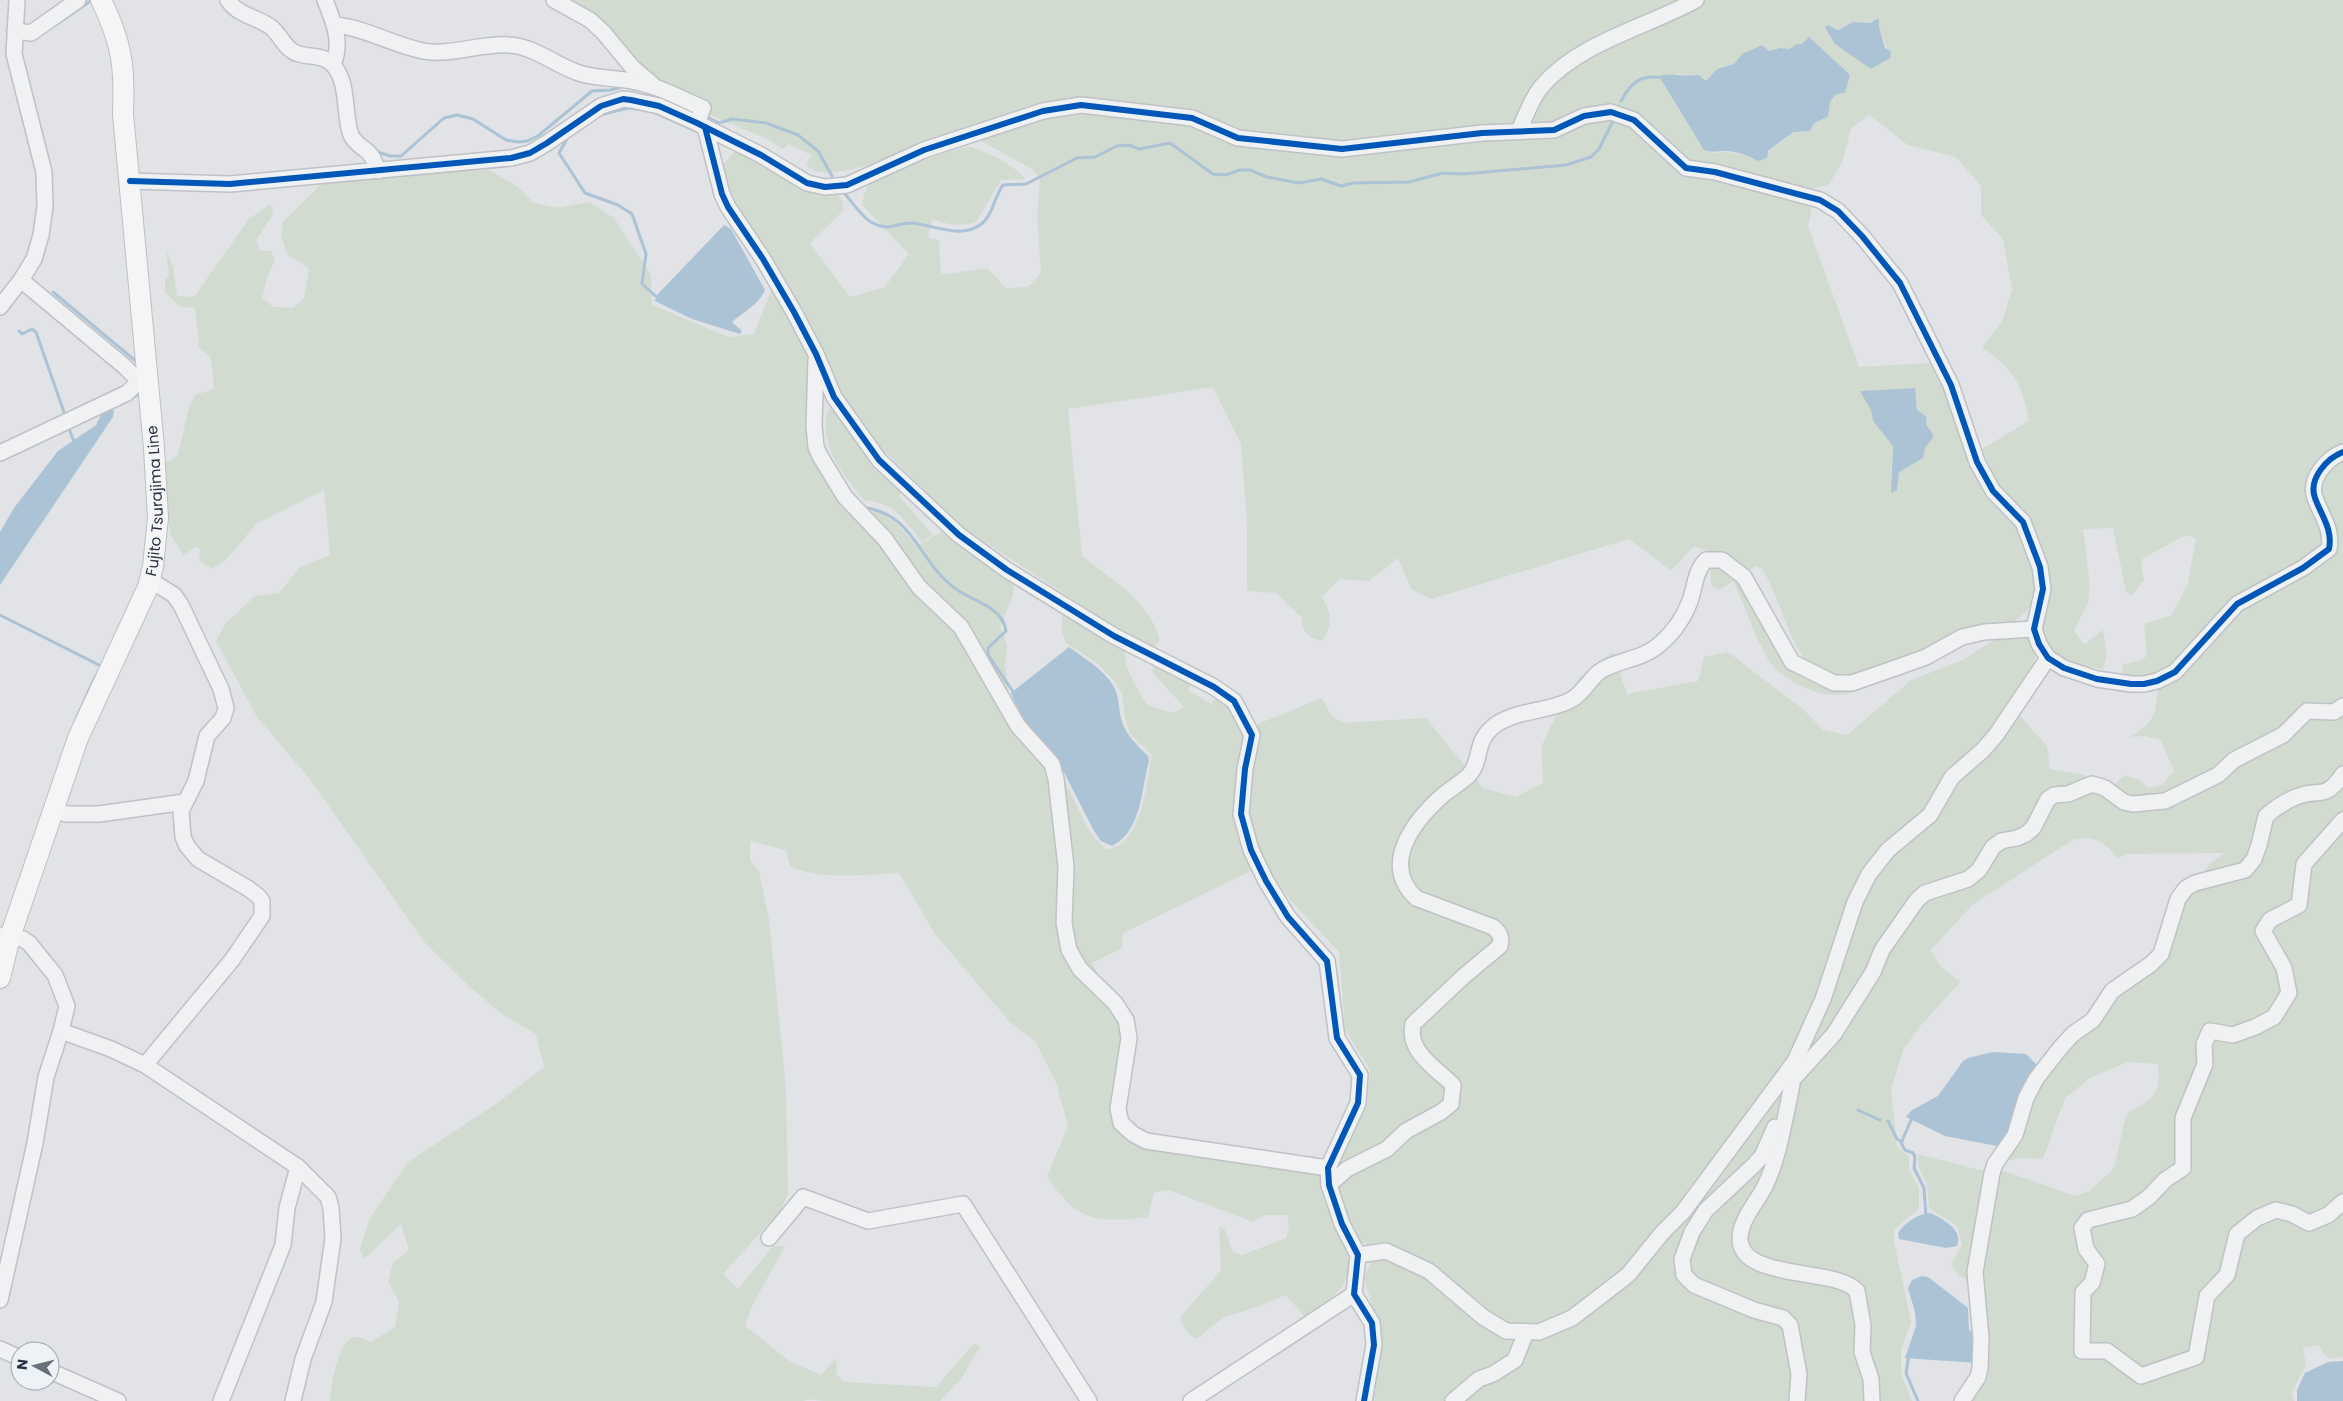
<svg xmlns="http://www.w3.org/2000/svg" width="2343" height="1401" font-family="Poppins,sans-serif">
	<rect width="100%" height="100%" fill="#e1e3e6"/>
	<g fill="#d2dbd0" fill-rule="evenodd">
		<path d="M565,0h1778v1357l-11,2 -9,-5 -4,-9 -16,3 3,17 -14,27 2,9h-327l14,-22 -2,-93 -21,-11 -7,-10 11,-21 -5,-18 -28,-18 -2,-24 -8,-16 -1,-14 62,16 24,1 71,25 15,-5 24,-23 12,-53c25,-19 35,-14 32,-51l-30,-2 -38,16 -25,20 -22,61 -24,-1 -16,4 39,-83 72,-85 34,-20 34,-71 28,-39 15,-11 -98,1 -9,4c-15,-17 -21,-22 -44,-19l-102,66 -41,45 9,16 20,16 -38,42 -18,24 -13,41 6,58 12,9v13l10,20v19l-25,22v11l17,81 -10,28v23l11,28h-543l12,-61 -17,-64 11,-18 -9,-15 -8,2 -20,-50 -4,-26 7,-21 26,-42 3,-36 -25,-41 -6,-77 -49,-52 -27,-39 -12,-33 -3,-20 10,-84 64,-26 9,17 12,8 83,-5 57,70 33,9 27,-14 -2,-36 12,-25 25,-43 35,-27 14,42 71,-13 6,-24 24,-5 75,57 20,21 24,5 64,-55 52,-20 31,-20 16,-7v-5l-166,52 -35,-13 -14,-23 -27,-65 -7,-11 -5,-2 -8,6c14,37 28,111 78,113 19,1 45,-7 64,-10 -14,8 -29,16 -46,19 -24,5 -61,-13 -74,-32 -13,-19 -26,-59 -37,-81l-14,9 -8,-5 -1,-33 -16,-6 -23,25 -42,-32 -198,60 -20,-10 -13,-31 -29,23 -30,-2 -17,18c10,17 11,27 0,44 -13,-3 -20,-8 -20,-23l-26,-25 -29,-2v-68l-6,-79 -28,-57 -145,22 14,147c30,24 67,44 78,84l-6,7 -16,-5 -173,-113 -91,-88 -29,-42 -69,-134 -46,-71 -6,-30 12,-15 99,43 7,8 2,10 -34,33 40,54 35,-10 24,-33 -47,-49c1,-7 4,-19 10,-24 9,-6 90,-36 98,-34 15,3 46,19 55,32l-24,1 -25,42c-17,5 -27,3 -44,-3l-4,18 11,4 2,34 46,-7 19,20 22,-1 13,-14 -4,-57 3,-37 -8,-10 -67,-37c-32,11 -114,45 -145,40 -4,0 -10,-4 -14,-6l5,-11 -22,-11 -6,5 -16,-10 -85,-36 -52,-42zM1853,22l18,1 8,4 11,31 -19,11 -36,-25 -7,-19 9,5zM1797,44l32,13 21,18 -5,17 -9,2 -6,8 -2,15 -14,6 -4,8 -17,1 -35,29c-14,-8 -28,-10 -45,-8l-38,-80 31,8 11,-12 17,-5 8,-10 20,-9 6,6 12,-3 9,1zM1869,115l39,30 48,12 25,29v29l22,24 9,50 -10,33 -20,25c33,24 39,35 47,74l-47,28 19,43 36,41 9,31 -7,64 8,16 15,15 11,5 30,5 4,-15 -4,-24 -19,15 -10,-14 14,-29 2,-16 -7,-57 30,-1 13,64 6,3 12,-15 -3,-14 2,-8 43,-23 10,3 -8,45 -16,32 -28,9 3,32 -8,5 -17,4 2,10 11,3 23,11c-3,29 -4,31 -27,48l15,-1 15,4 13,31 -12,14 -14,3 -9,-8 -14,-5 -21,19 -18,-2 -1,-17 -35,-6 -3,-23 -37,-41c15,-25 34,-41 20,-70l-10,-1 -4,-14c12,-9 18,-15 21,-30 6,-35 -72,-168 -92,-205l-14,-22 -72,4 -51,-141 3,-11v-11l-15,-7 3,-11 13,3 17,-5 13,-21 9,-34zM1916,397l1,13 10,7 -1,7 8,12 -21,28 -14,8 -2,18 -6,-9 2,-35 -20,-25 -2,-11z"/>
		<path d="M489,170l28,16 17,17 24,5 31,-6 25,16 37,57 1,30 77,32 25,-3 17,-43 7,4 31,62 1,92 47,60 21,2 20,14 18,21 26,-14 72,51 -1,12 -13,32 7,18 -2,20 3,28 8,22 25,24 11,17 38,76 15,17c37,0 41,-66 47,-94l-22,-21 -5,-16 -3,-25 -9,-13 -16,-17 -31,-20 -5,-14 2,-19 62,38c-2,21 12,39 22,57l26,8 11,-6 -31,-34v-12l39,21 -4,8 23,14 7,-9 13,8 15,34 -6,33 13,100 -130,63 -1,15 -30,15 26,51 6,17 -9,64 19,45 186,33 30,90c-2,27 -23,40 -45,54l-19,-22 -26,11 -36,11 -27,22c-9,-4 -15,-13 -17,-22l41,-46 -2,-45 6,4 7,21 10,4 44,-17 3,-10 -2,-13h-23l-11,7 -84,-32 -15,2 -6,25c-52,6 -70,5 -101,-40l21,-51 -12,-44 -21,-41 -26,-20 -74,-87 -36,-61c-31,1 -81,8 -109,-7l-4,-16 -36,-9v19l9,11 10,48 17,169 2,106 -7,16 -58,64 15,15 35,-43h12l-32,58 -8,22 46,36 30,13 15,-17 1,17 7,7 92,5 34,-39 4,-4 6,2 -18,32 -22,23h-116l-17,-2 -3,2h-474c1,-14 8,-66 27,-64 4,0 10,4 14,5l24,-15 4,-25 -11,-21 5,-18 16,-13 -8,-26 -37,35 -4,-10 10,-31 38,-56 91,-60 45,-35 -8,-33 -33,-19 -33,-28 -44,-43 -117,-166 -52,-61 -41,-76 9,-17 30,-28 24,-3 20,-25 31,-13 -6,-65 -68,34 -30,36 -14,9 -13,-9 2,-11 -6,-2 -11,9 -13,-20 -7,-41 -1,-30 15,-10 11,-48 6,-12 19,-6 -3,-31 -12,-11 -4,-39 -14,-1 -16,-14v-13l4,-4 -3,-27 7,18 4,29 17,1 55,-78 21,-15 3,4 -1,8 -16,24 4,11h11l4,8 -8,19 -5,20 11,9 20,1 11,-10 5,-29 -22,-15 -6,-18 2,-14 40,-40 105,-10z"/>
		<path d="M834,405l69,86 -4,5 34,39 -11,7c-19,-23 -26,-39 -58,-42 -21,-25 -44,-53 -37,-87z"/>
	</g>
	<g fill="#abc3d5">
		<path d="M1879,18v9l6,21 6,3 -1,7 -19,11 -36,-25 -10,-17 3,-2 10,5 15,-8 17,1z"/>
		<path d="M1809,37l41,38 -5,18 -9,1 -6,8 -2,15 -14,6 -4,8 -17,1 -25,19 -1,7 -9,3c-9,-5 -19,-9 -31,-10 -9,0 -14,2 -23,-1l-45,-74c15,-3 25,1 40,-1l7,6 11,-12 17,-5 8,-10 20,-9 7,6 11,-3 9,1 8,-5h5z"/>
		<path d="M724,225l7,4 34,61c-6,15 -22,22 -33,32l10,9 -2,3 -48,-15 -37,-18 2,-6z"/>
		<path d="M1915,388l2,22 10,7 -1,7 8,12 -9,12 -2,10 -24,14 -2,18 -6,3 2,-47 -20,-25 -2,-11 -11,-19z"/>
		<path d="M110,408l4,3 -1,6 -113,168v-53l14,-24 44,-57 38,-26 7,-15z"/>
		<path d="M1069,647c15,11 33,21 44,38 7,12 5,24 9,37 5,14 16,24 26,34l1,5c-8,28 -7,70 -37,85l-11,-5 -7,-10 -40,-78 -35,-39 -8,-21z"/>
		<path d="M1993,1052l33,2 14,14 -38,79 -57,-11 -39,-19 6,-7 26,-14 25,-35 5,-3z"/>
		<path d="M1930,1213c12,5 34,17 27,33l-11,2 -47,-9 -1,-6c7,-11 20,-19 32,-20z"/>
		<path d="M1922,1276l6,1 40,31 1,22 7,4v29l-71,-5 11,-32 -1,-14 -7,-24 4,-8z"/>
		<path d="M2343,1361v40h-46v-11l8,-17 23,-11z"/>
	</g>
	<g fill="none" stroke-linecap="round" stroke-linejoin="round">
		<g stroke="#abc3d5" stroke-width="3">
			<path d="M57,24l35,-24"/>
			<path d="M1621,101c10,-19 20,-27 42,-23"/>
			<path d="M651,111l47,21"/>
			<path d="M600,115l28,-7 9,1"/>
			<path d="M705,116l14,7 13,-4 34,4 32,12 20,16 14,25"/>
			<path d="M568,137l-9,16 26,40 33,12 14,9 14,40 -4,30 17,15"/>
			<path d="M375,151l15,5h11l43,-38 13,-3 16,4 33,21 12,2 9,-1 11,-5 54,-45 19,-1 13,-4"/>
			<path d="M845,194c7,8 17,23 26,28 21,11 24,0 41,1 22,2 48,16 68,2 13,-9 14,-28 23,-40l23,-1 51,-26 18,-1 22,-11 12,-1 10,4 31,-6 43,31 12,1 15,-5h10l17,7 32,6 22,-4 20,7 12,-3 56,-1 34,-9 20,1 103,-9 25,-8 8,-8 13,-26"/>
			<path d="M53,292l85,71"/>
			<path d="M19,331l3,3 10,-5 4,3 30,86"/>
			<path d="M119,405l22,-12"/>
			<path d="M68,426l7,18"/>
			<path d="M861,507c56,6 56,57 98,84 17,11 44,17 47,40l-18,17v7l26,38"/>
			<path d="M0,615l101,51"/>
			<path d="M75,721l21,-46"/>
			<path d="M1858,1110l22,10"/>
			<path d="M1912,1118l-11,25 4,7 8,3 2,4 -1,11 10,20 2,28"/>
			<path d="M1888,1121l9,18 5,3"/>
			<path d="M1909,1355l-3,18 12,28"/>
		</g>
		<defs>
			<g id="minor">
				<path d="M228,0c11,17 29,16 44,28 9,8 14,23 27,26 10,3 23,1 32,9 19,17 12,52 20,72 5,11 16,13 21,22 3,4 4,10 6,14"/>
				<path d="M325,0c8,21 18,42 8,64"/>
				<path d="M554,0l36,20 13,12 30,36 19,16"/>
				<path d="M335,25c31,3 58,20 88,26 28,5 57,-8 86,-6 24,1 45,19 67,27 18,7 36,5 56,9 24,4 48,17 71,27l-6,15"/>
				<path d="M15,31l16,2 47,-33"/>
				<path d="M705,127l17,67 6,13 35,52 31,53 22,42 18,43 45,63 80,75 48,35 107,66 100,51 20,14 18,34 -7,34 -4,45 10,36 15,31 22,36 39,44 10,77 23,37 -2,28 -30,65 1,17 13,39 16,31 -4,39 18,29 2,22 -10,56"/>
				<path d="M1519,130c7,-14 13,-33 23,-44 38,-44 105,-59 154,-86"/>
				<path d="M130,181l100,3 281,-26 19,-5 17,-10 54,-37 22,-7 8,1 28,6 38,17 64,32 46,28 18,4 22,-2 77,-35 119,-39 38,-6 111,13 46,20 104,11 140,-16 72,-3 30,-14 27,-4 23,8 52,48 29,4 105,28 18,11 24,25 38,47 51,102 26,77 16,29 30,31 17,45 3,22 -9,40 5,15 9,14 16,10 33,11 34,5h13l13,-3 18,-9 62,-68 66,-36 26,-19c4,-20 -8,-34 -14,-51 -7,-19 12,-40 28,-46"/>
				<path d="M21,280l103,86 15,15"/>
				<path d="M0,307l21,-27 13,-21 7,-24 4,-29 -1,-34 -30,-118 3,-54"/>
				<path d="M816,360l-2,66 2,21 4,9 25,41 40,42 34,48 42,40 57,99 34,38 4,15 10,88 -2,56 5,27 11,19 35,34 11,17 3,18 -11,71 3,14 12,11 13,7 182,27"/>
				<path d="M0,453l127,-60 12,-12 9,-1"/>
				<path d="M54,809l12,5h33l86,-12"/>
				<path d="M2343,820l-39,44 -5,41 -29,15 -7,11 21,37 5,25 -15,24 -19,10 -22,8 -23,-4 -6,13 1,20 -22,54v50l-18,12 -16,17 -17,12 -44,11 -6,8 4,21 11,15 -5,19 -9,9 -1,59h25l34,25 55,-19 11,-61 20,-21 10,-41 20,-16 19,-8 16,4 17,9 19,-8 15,-13"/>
				<path d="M0,935l23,4 6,4 26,32 12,31 -6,25 -15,46 -11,66 -35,157"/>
				<path d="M61,1031l50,18 34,16 153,102 30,30 3,11 2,30 -9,64 -21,57 -10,42"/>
				<path d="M145,1065l87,-105 30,-44v-15l-4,-5 -9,-7 -51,-30 -11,-13 -4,-9 -2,-26 15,-30 11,-45 16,-18 3,-10 -5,-19 -40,-84 -7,-10 -24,-15"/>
				<path d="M1785,1076l7,9c-7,32 -13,74 -28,103 -8,15 -25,34 -24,52 3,41 96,27 117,51l6,34 -1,27 9,27 1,22"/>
				<path d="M1790,1080l6,-4 38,-42 39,-62 9,-22 35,-50 8,-7 43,-14 11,-9 14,-23 8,-6 16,-3 9,-4 7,-6 15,-29 6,-4 14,-1 24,-10 13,4 19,14 9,2 32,-3 53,-26 16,-15 49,-25 24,-24 27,1 9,-6"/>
				<path d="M1775,1127l-13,29 -8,9 -48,45 -14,22 -10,27 2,16 10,10 60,25 29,8 7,7 9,49 -2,27"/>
				<path d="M1329,1185l18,-16 40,-20 19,-18 35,-19 10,-8 2,-19c-18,-18 -46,-33 -40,-61l51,-48 36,-30c2,-9 0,-13 -7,-19l-77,-29c-36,-34 -2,-77 26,-102 9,-8 19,-13 27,-21 14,-15 4,-32 25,-49 21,-16 52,-14 75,-25 13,-6 19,-20 30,-29 18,-13 42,-11 61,-28 13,-11 24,-27 30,-43 5,-14 5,-30 16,-41h16l22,17 48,85 42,21h18l49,-17 25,-9 36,-20 22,-5 50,-3"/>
				<path d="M769,1238l34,-41 65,24 95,-17 126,197"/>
				<path d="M1358,1255l28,-4 43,20 54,46 23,14 33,1 33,-14 56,-43 34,-42 21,-21 112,-151 28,-62 32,-97 14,-28 19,-24 42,-35 22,-38 31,-27 13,-15 52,-77"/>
				<path d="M0,1349l20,9"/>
				<path d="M50,1371l68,30"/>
				<path d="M221,1401l62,-156 4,-37 11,-41"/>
				<path d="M1191,1401l163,-107"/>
				<path d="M1453,1401l26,-22 14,-5 22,-14 11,-28"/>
				<path d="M1962,1401l16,-24 2,-9 1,-30 -6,-66 17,-99 3,-9 20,-29 11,-37 10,-19 25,-32 12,-13 20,-14 19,-29 39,-27 10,-10 17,-55 8,-11 9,-5 50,-13 9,-11 5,-14 7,-29c8,-7 20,-15 30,-19 24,-10 28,5 47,-23"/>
			</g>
			<g id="major">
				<path id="s1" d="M0,978l10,-41 68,-199 70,-151 5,-21 5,-48 -4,-70 -31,-334c2,-48 -1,-71 -22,-114"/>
			</g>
		</defs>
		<use href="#minor" stroke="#bfc1c4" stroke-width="18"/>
		<use href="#major" stroke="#bcc0c4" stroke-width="22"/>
		<use href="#minor" stroke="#f0f1f3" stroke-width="15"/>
		<use href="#major" stroke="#f5f5f6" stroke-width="20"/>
		<defs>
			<g id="cycleway">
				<path d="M705,127l17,67 6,13 35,52 31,53 22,42 18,43 45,63 80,75 48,35 107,66 100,51 20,14 18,34 -7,34 -4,45 10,36 15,31 22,36 39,44 10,77 23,37 -2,28 -30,65 1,17 13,39 16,31 -4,39 18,29 2,22 -10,56"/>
				<path d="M130,181l100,3 281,-26 19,-5 17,-10 54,-37 22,-7 8,1 28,6 38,17 64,32 46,28 18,4 22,-2 77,-35 119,-39 38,-6 111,13 46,20 104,11 140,-16 72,-3 30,-14 27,-4 23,8 52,48 29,4 105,28 18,11 24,25 38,47 51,102 26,77 16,29 30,31 17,45 3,22 -9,40 5,15 9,14 16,10 33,11 34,5h13l13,-3 18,-9 62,-68 66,-36 26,-19c4,-20 -8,-34 -14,-51 -7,-19 12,-40 28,-46"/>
			</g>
		</defs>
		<use href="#cycleway" stroke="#edf2f7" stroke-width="9"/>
		<use href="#cycleway" stroke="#0057b8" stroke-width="6"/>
	</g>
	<g text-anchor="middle" stroke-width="5" stroke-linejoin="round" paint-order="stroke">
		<g font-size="15" fill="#253242" stroke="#edf2f7">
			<text dy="5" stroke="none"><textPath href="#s1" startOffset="506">Fujito Tsurajima Line</textPath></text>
		</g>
	</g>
	<g transform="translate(35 1366) rotate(277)"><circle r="24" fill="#edf2f7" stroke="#9da5af"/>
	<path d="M0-4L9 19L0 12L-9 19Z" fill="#67707b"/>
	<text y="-8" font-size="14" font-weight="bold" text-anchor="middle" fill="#253242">N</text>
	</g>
</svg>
